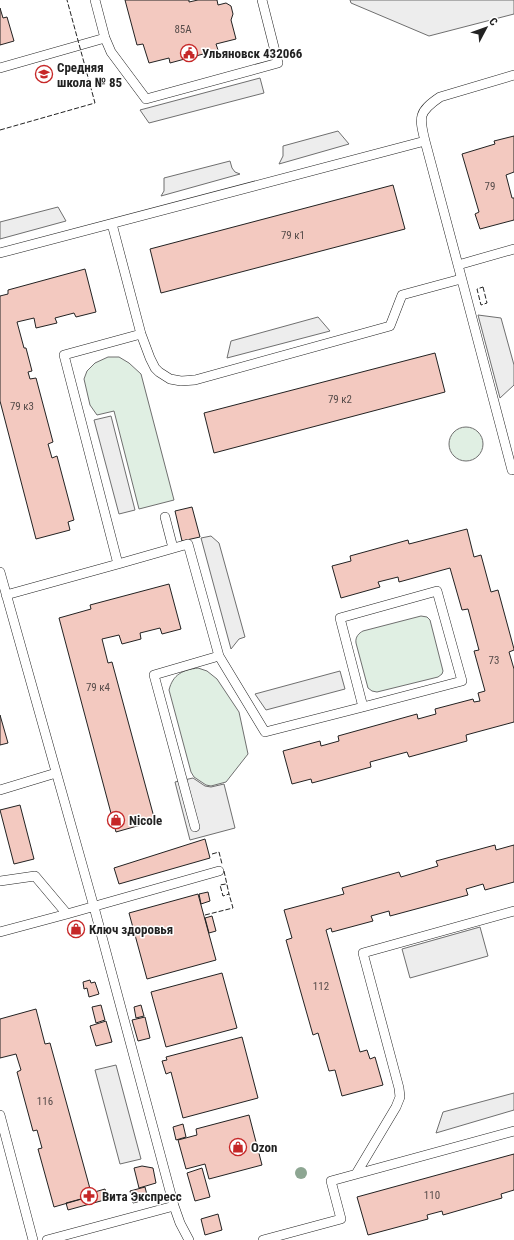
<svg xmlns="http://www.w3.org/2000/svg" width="514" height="1240" viewBox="0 0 514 1240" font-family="'Roboto Condensed',sans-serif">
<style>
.green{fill:#e0efe3;stroke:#6f6f6f}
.parking{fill:#ededed;stroke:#6f6f6f}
.building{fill:#f3c9c0;stroke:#222}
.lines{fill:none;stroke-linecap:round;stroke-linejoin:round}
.lane-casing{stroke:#222;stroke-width:10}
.lane{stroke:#fff;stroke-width:9}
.fence{stroke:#222;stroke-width:1;stroke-dasharray:5 2;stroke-linecap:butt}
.tree{fill:#8da692}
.labels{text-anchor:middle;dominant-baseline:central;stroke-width:3;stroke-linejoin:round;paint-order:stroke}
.number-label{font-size:11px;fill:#564c4a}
.poi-label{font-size:13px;font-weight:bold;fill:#222;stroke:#fff;text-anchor:start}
</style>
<rect width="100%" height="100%" fill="#fff"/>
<!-- green -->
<path class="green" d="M 108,357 L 119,357 L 129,363 L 141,374 L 174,500 L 139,509 L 114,411 L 97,415 L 90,405 L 84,379 L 87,371 L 95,363 Z
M449 444a17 17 0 1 1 34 0a17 17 0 1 1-34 0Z
M 421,616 L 427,617 L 430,620 L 443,671 L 442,674 L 438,677 L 377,692 L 372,691 L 368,688 L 356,643 C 355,637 359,633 363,631 Z
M 198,668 L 207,671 L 217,679 L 239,712 L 248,754 L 226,782 L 211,786 L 206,785 L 194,777 L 191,772 L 169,690 C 173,674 183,670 198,668 Z"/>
<!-- parking -->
<path class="parking" d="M 350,0 L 514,0 L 514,14 L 429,36 L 351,3 Z
M 260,78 L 264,93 L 149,123 L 140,110 Z
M 338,131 L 349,144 L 279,164 L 283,156 L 283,146 Z
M 230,161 L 232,168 L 235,172 L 240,174 L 161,196 L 164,191 L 164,178 Z
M 58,207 L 66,221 L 0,239 L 0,222 Z
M 478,315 L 501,318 L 514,365 L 514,385 L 500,398 Z
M 318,317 L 330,331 L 227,358 L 231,341 Z
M 111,416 L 135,510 L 119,514 L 94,420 Z
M 211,536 L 219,543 L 245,637 L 239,639 L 231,649 L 201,538 Z
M 340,671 L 345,689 L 266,710 L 255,694 Z
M 193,778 L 205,786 L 211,787 L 224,784 L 235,828 L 190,840 L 175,782 Z
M 480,927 L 488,956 L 410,978 L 402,949 Z
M 116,1065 L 141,1159 L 120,1164 L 95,1070 Z
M 514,1093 L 514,1110 L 436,1133 L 443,1112 Z"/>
<!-- building -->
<path class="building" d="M 125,0 L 189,0 L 189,2 L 198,0 L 217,0 L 218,5 L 226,3 L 231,6 L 233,14 L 231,20 L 236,39 L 216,44 L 218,50 L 170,63 L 169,58 L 149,63 L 143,44 L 137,45 Z
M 0,8 L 3,18 L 7,17 L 14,41 L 0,45 Z
M 514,136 L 514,172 L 506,175 L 512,198 L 514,198 L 514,220 L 480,229 L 475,214 L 479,212 L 462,154 L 495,144 L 494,141 Z
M 393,185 L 405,229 L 161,293 L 150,249 Z
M 85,269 L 96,312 L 76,317 L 74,313 L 55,318 L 57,323 L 36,328 L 34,318 L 17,322 L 24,348 L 26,348 L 32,371 L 28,372 L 30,379 L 36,378 L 53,442 L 48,444 L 52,458 L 57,456 L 74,520 L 68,522 L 70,530 L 36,539 L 0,401 L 0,296 L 8,294 L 8,290 Z
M 435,353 L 445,392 L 214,453 L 204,413 Z
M 192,507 L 200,537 L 182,541 L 175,511 Z
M 467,529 L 474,557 L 481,555 L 491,592 L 498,590 L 514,649 L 514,650 L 509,652 L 514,669 L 514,722 L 466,735 L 467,741 L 409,757 L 407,752 L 370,762 L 371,767 L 312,783 L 311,779 L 292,784 L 283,751 L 320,741 L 321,746 L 339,741 L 338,736 L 417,714 L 418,719 L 436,714 L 435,709 L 473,699 L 474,702 L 480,701 L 478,693 L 485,691 L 474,651 L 479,650 L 468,609 L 462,610 L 450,568 L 399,582 L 398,577 L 378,582 L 380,587 L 341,598 L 332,566 L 351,561 L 350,556 L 408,540 L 409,544 Z
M 169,584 L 181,629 L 162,634 L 160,628 L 140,633 L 141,639 L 122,644 L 119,635 L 102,639 L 108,663 L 112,662 L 155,821 L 116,832 L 59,618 L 91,609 L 90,605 Z
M 0,715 L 8,743 L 0,745 Z
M 20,805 L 34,859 L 14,864 L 0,810 Z
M 205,839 L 210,858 L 119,884 L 114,868 Z
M 495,845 L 496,850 L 514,845 L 514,882 L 485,890 L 483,884 L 466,889 L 468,895 L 390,916 L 389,911 L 371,916 L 373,921 L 332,932 L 331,928 L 326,930 L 360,1052 L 367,1050 L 370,1059 L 375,1057 L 383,1085 L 342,1096 L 335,1070 L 329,1071 L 318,1033 L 313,1035 L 286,940 L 292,938 L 284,910 L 344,894 L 342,888 L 399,872 L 401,877 L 438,866 L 436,861 Z
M 208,892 L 210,901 L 201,904 L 199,894 Z
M 198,894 L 216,960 L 147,979 L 129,913 Z
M 212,916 L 216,931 L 209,933 L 205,918 Z
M 222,973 L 237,1028 L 166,1047 L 151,992 Z
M 90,980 L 91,983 L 95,982 L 99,994 L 89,997 L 87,988 L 84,989 L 83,982 Z
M 101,1005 L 105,1020 L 96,1023 L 92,1007 Z
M 141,1005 L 144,1016 L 136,1018 L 134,1007 Z
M 36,1009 L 45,1044 L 50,1043 L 92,1196 L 54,1207 L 38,1149 L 42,1148 L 37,1130 L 33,1131 L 17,1072 L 21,1070 L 16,1054 L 0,1058 L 0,1019 Z
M 145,1017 L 150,1038 L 138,1041 L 132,1020 Z
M 106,1021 L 112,1042 L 96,1046 L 90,1026 Z
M 242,1037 L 258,1098 L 183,1118 L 171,1072 L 166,1074 L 162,1061 L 167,1060 L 166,1057 Z
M 249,1115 L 262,1165 L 209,1179 L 205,1164 L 186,1169 L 178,1140 L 197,1135 L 196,1129 Z
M 183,1124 L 186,1137 L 176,1140 L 173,1127 Z
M 514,1154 L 514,1190 L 501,1194 L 502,1198 L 443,1215 L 442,1211 L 427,1215 L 428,1219 L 368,1235 L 357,1197 Z
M 142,1166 L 153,1168 L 156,1183 L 139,1188 L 134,1168 Z
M 202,1168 L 210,1197 L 195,1201 L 187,1173 Z
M 145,1187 L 148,1199 L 133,1203 L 130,1191 Z
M 105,1189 L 108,1199 L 68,1210 L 66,1203 L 92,1196 L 91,1193 Z
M 218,1214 L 222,1230 L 205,1235 L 201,1219 Z"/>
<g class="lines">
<!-- lane casing -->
<g class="lane-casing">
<path id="lane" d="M 95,0 L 105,38 L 111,52 L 146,99 L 278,63 L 262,0
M 0,68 L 105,38
M 425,141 L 458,265 L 514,249
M 112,224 L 141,334 L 150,358 L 155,368 L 159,372 L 170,379 L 181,381 L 195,380 L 390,326 L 402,295 L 461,279
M 0,253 L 425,141 C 419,117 418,112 440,97 L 514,75
M 458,265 L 512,470 L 514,469
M 165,517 L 173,548
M 118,564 L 188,544 L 219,656 L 265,732 L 363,707 L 340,618 L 437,591 L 462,681 L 363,707
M 0,572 L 94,907 L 174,1206 L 180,1223 L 189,1240
M 6,595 L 118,564 L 64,355 L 141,334
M 0,790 L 56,773
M 195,827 L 154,675 L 219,656
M 0,881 L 35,876 L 67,914 L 219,871
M 0,932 L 67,914
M 0,1115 L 33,1240
M 356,1174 L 396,1107 L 400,1097 L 399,1088 L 363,953 L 514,911
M 47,1240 L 174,1206
M 263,1240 L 341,1219 L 331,1181 L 514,1131"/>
</g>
<!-- lane -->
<use href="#lane" class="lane"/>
<!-- fence -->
<path class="fence" d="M 0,130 L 95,103 L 67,0
M 483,287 L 487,303 L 481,305 L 477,289 Z
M 212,854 L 219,852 L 222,864
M 224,871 L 229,894 L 223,896 L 220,885 L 226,884
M 205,915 L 233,908 L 229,894"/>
</g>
<!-- trees -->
<circle class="tree" cx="301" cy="1173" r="6"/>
<!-- icons -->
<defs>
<g id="civic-ring" transform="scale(0.9)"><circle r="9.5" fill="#fff" stroke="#c62828" stroke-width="1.5"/><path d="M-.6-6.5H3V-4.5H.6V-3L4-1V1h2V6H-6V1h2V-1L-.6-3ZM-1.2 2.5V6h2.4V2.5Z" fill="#c62828"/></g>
<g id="school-ring" transform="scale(0.9)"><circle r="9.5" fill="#fff" stroke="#c62828" stroke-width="1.5"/><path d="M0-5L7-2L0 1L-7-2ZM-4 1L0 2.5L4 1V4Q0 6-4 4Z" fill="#c62828"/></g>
<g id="shop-ring" transform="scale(0.9)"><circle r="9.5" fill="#fff" stroke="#c62828" stroke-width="1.5"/><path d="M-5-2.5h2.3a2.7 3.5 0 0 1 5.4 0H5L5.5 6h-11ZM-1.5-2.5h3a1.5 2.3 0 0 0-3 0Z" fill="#c62828"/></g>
<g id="pharmacy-ring" transform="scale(0.9)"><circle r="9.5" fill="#fff" stroke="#c62828" stroke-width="1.5"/><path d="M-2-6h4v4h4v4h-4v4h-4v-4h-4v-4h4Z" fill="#c62828"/></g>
</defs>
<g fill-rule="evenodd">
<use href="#civic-ring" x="189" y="53"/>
<use href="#school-ring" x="44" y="74"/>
<use href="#shop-ring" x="116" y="820"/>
<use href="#shop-ring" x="76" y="929"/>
<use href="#shop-ring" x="238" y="1147"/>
<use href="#pharmacy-ring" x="89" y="1196"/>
</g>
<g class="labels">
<!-- number labels -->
<g class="number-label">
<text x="183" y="29">85А</text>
<text x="490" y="186">79</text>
<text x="293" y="235">79 к1</text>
<text x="340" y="399">79 к2</text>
<text x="22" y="406">79 к3</text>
<text x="494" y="660">73</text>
<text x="98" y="687">79 к4</text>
<text x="321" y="986">112</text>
<text x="45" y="1101">116</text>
<text x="432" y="1195">110</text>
</g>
<!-- poi labels -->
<g class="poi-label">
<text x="202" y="53">Ульяновск 432066</text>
<text x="57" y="67">Средняя<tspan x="57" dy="15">школа № 85</tspan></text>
<text x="129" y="820">Nicole</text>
<text x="89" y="929">Ключ здоровья</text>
<text x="251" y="1147">Ozon</text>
<text x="102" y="1196">Вита Экспресс</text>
</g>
</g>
<!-- north arrow -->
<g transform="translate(486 28) rotate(49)" stroke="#ffffff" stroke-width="3" paint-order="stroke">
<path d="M0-3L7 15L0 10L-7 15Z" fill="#222222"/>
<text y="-6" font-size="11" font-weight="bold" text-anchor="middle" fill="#222222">С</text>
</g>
</svg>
